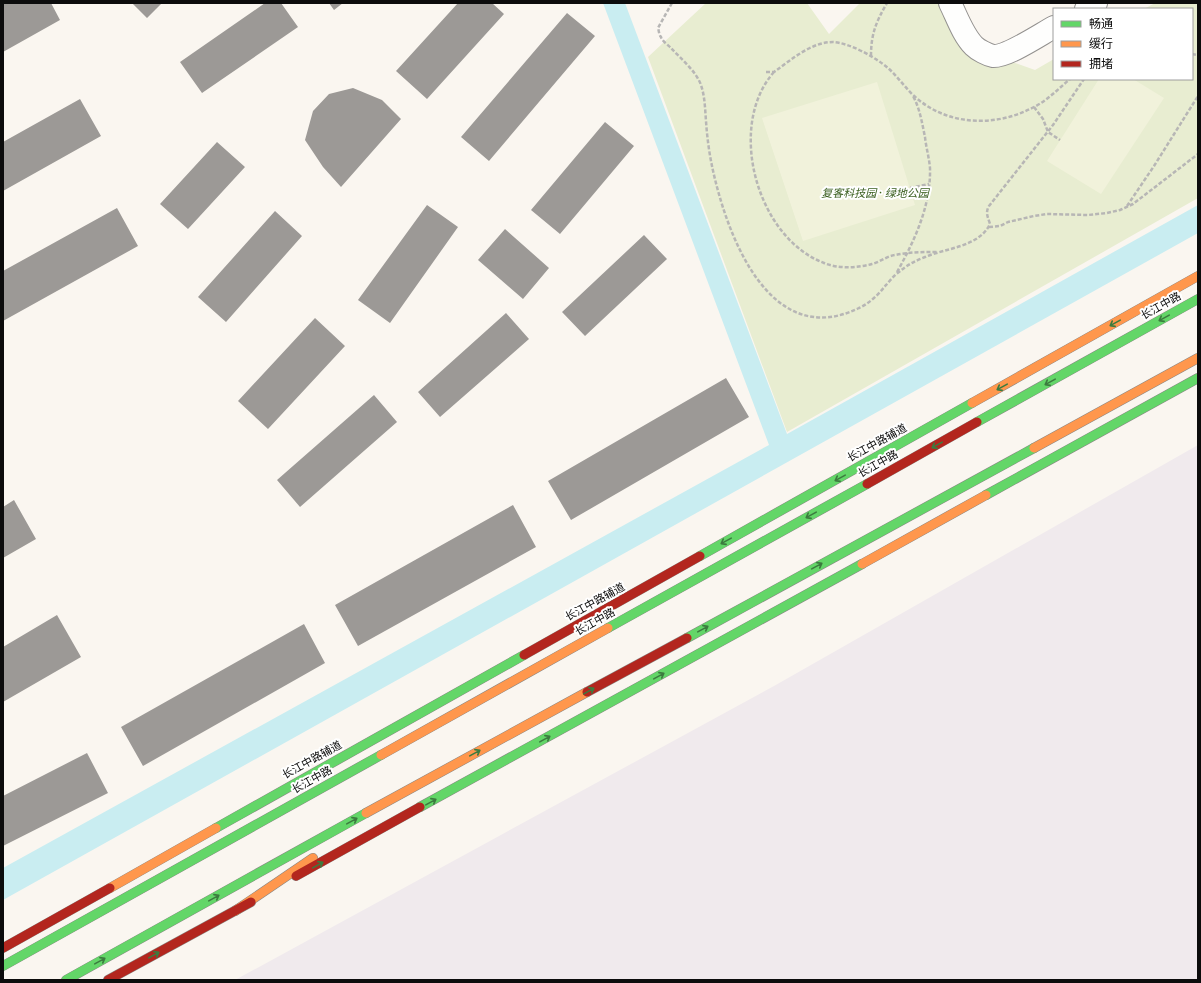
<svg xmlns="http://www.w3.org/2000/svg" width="1201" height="983" viewBox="0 0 1201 983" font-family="'Roboto Serif','Noto Sans SC',serif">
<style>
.industrial{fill:#f0eaed}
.green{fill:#e8edd1}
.pitch{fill:#f1f2db}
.water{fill:#c9edf1}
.building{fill:#9c9996}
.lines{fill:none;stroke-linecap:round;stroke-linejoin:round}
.street-casing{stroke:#93918f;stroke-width:24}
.fast-casing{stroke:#8a8885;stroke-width:10}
.slow-casing{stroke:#8a8885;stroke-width:10}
.jam-casing{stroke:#8a8885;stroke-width:10}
.path{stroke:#b7b6b5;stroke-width:2.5;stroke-dasharray:4 2;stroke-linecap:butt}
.street{stroke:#fefefd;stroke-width:22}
.fast{stroke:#63d668;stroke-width:9}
.slow{stroke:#ff974d;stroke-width:9}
.jam{stroke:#b3261e;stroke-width:9}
.oneway{stroke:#3c7b3f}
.labels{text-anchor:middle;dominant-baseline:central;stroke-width:4;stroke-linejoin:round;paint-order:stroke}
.park-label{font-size:11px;font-style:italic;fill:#3c6021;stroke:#fff}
.street-label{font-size:11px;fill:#0c0c0c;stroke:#fff}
</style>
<rect width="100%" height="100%" fill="#faf6f0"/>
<!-- industrial -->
<path class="industrial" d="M 1198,445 L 1198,980 L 235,980 L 774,686 Z"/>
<!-- green -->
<path class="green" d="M 706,3 L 807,3 L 829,34 L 860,3 L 942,3 L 1004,59 L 1035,70 L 1054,59 L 1054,79 L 1192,79 L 1192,9 L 1144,9 L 1155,3 L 1198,3 L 1198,198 L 787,432 L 648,57 Z"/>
<!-- pitch -->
<path class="pitch" d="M 1099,79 L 1133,79 L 1164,98 L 1101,194 L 1047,161 Z
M 877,82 L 915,205 L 803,241 L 762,118 Z"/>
<!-- water -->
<path class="water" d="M 603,3 L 625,3 L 787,434 L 1198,205 L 1198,233 L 3,900 L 3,868 L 769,445 Z"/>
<!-- building -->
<path class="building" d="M 4,3 L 51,3 L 60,20 L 3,52 Z
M 132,3 L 162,3 L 147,18 Z
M 265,3 L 281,3 L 298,27 L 202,93 L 180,62 Z
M 329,3 L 343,3 L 334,10 Z
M 458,3 L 492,3 L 504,14 L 427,99 L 396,71 Z
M 567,13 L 595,36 L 489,161 L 461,137 Z
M 353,88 L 382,100 L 401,119 L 341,187 L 323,167 L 305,140 L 313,111 L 329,94 Z
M 80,99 L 101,136 L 3,191 L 3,142 Z
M 605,122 L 634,146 L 560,234 L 531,210 Z
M 217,142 L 245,167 L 188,229 L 160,204 Z
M 427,205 L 458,227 L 390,323 L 358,300 Z
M 117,208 L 138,246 L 3,321 L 3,271 Z
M 275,211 L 302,236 L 226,322 L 198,297 Z
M 505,229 L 549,268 L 523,299 L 478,260 Z
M 644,235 L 667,259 L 585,336 L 562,312 Z
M 506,313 L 529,339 L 440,417 L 418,392 Z
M 315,318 L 345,346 L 268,429 L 238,401 Z
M 726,378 L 749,417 L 571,520 L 548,481 Z
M 374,395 L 397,422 L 300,507 L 277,480 Z
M 14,500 L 36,539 L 3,558 L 3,507 Z
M 513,505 L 536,547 L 358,646 L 335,605 Z
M 57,615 L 81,657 L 3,702 L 3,647 Z
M 304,624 L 325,663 L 143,766 L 121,727 Z
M 87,753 L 108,793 L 3,846 L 3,796 Z"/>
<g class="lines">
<!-- street casing -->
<g class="street-casing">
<path id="street" d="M 950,3 C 957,17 963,35 974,46 C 978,50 988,55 993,56 C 1007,57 1041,34 1054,27
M 1086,9 L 1096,3"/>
</g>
<!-- fast casing -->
<g class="fast-casing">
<path id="fast" d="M 977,422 L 1198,299
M 986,495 L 1198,378
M 700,556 L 972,403
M 608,628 L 867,484
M 687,638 L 1034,448
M 420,807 L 862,564
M 216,828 L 524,655
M 3,966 L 381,755
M 66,980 L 366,813"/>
</g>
<!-- slow casing -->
<g class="slow-casing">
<path id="slow" d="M 972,403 L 1198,276
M 1034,448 L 1198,358
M 862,564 L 986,495
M 381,755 L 608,628
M 366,813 L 587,692
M 110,888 L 216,828
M 235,911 L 313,858"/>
</g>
<!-- jam casing -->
<g class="jam-casing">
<path id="jam" d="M 867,484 L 977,422
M 524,655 L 700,556
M 587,692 L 687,638
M 296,876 L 420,807
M 3,948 L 110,888
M 108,980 L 251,902"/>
</g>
<!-- path -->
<path class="path" d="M 672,3 L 658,28 C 659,31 659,35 661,37 C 662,41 668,45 671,48 C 681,59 696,71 701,85 C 705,97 705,109 706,121 C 707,136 709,152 712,166 C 726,233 769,352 859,308 C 870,303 879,294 886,285 C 890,281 894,275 899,272 C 907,265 915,261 925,257 C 946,248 979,247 990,224 C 988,217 985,213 989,206 L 1053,125 L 1084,79
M 1192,54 L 1198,55
M 871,56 C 871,34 876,22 887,3
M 766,72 L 774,72 C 791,60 811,42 833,42 C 850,43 875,57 888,68 C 897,76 904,86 913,95 C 946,126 995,128 1034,107 C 1048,100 1058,89 1070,79
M 774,72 C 726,126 757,238 824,263 C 839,269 857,268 872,264 C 880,262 887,256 895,255 C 909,252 923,252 937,252
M 1034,107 L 1043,119 L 1048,132 L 1060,140
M 910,188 L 929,184
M 1127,206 L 1154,166 L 1198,96
M 989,227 L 1000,226 L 1008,222 L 1034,216 L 1047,214 L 1088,215 L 1107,213 L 1120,210 L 1133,204 L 1198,154
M 897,272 C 915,240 931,205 930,168 C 929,157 926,147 925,137 C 922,123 920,109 913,96"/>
<!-- street -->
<use href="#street" class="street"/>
<!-- fast -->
<use href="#fast" class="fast"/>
<!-- slow -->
<use href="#slow" class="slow"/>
<!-- jam -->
<use href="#jam" class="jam"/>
</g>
<!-- one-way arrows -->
<defs><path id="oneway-shaft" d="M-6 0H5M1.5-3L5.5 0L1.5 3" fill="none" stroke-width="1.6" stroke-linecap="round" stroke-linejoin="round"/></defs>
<g class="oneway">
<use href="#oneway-shaft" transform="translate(1164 318) rotate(151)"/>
<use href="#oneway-shaft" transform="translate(1115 323) rotate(151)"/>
<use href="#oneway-shaft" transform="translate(1050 382) rotate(151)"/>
<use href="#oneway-shaft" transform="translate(1002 387) rotate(151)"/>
<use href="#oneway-shaft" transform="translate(937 445) rotate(151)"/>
<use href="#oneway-shaft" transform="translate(840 478) rotate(151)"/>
<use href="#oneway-shaft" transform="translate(811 515) rotate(151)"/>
<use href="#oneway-shaft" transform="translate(726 541) rotate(151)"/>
<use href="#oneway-shaft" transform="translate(817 566) rotate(-29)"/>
<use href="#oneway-shaft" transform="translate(703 629) rotate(-29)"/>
<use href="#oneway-shaft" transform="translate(659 676) rotate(-29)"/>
<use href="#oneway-shaft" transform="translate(589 691) rotate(-29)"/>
<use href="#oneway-shaft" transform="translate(545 739) rotate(-29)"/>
<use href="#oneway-shaft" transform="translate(475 753) rotate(-29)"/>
<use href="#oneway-shaft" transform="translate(431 802) rotate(-29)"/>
<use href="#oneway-shaft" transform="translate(352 821) rotate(-29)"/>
<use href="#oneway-shaft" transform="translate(318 865) rotate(-29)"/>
<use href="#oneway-shaft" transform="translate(214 898) rotate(-29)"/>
<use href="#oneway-shaft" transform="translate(154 955) rotate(-29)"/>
<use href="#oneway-shaft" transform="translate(100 961) rotate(-29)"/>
</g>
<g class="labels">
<!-- park labels -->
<g class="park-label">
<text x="875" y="193">复客科技园 · 绿地公园</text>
</g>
<!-- street labels -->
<g class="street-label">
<text transform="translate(1161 306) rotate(-29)">长江中路</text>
<text transform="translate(877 443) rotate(-29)">长江中路辅道</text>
<text transform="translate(878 464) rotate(-29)">长江中路</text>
<text transform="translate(595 602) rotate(-29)">长江中路辅道</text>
<text transform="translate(595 622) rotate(-29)">长江中路</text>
<text transform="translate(312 760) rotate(-29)">长江中路辅道</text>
<text transform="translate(312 780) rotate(-29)">长江中路</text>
</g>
</g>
<!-- border -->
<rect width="1201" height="983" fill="none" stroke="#0c0c0c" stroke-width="8"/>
<!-- legend -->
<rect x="1053" y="8" width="140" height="72" fill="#ffffff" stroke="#9e9e9e"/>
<rect x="1061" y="21" width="20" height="6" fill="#63d668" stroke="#9e9e9e"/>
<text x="1089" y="28" font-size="12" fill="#0c0c0c">畅通</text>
<rect x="1061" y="41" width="20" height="6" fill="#ff974d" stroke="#9e9e9e"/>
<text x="1089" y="48" font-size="12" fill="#0c0c0c">缓行</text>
<rect x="1061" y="61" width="20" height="6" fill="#b3261e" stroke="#9e9e9e"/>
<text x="1089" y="68" font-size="12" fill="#0c0c0c">拥堵</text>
</svg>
